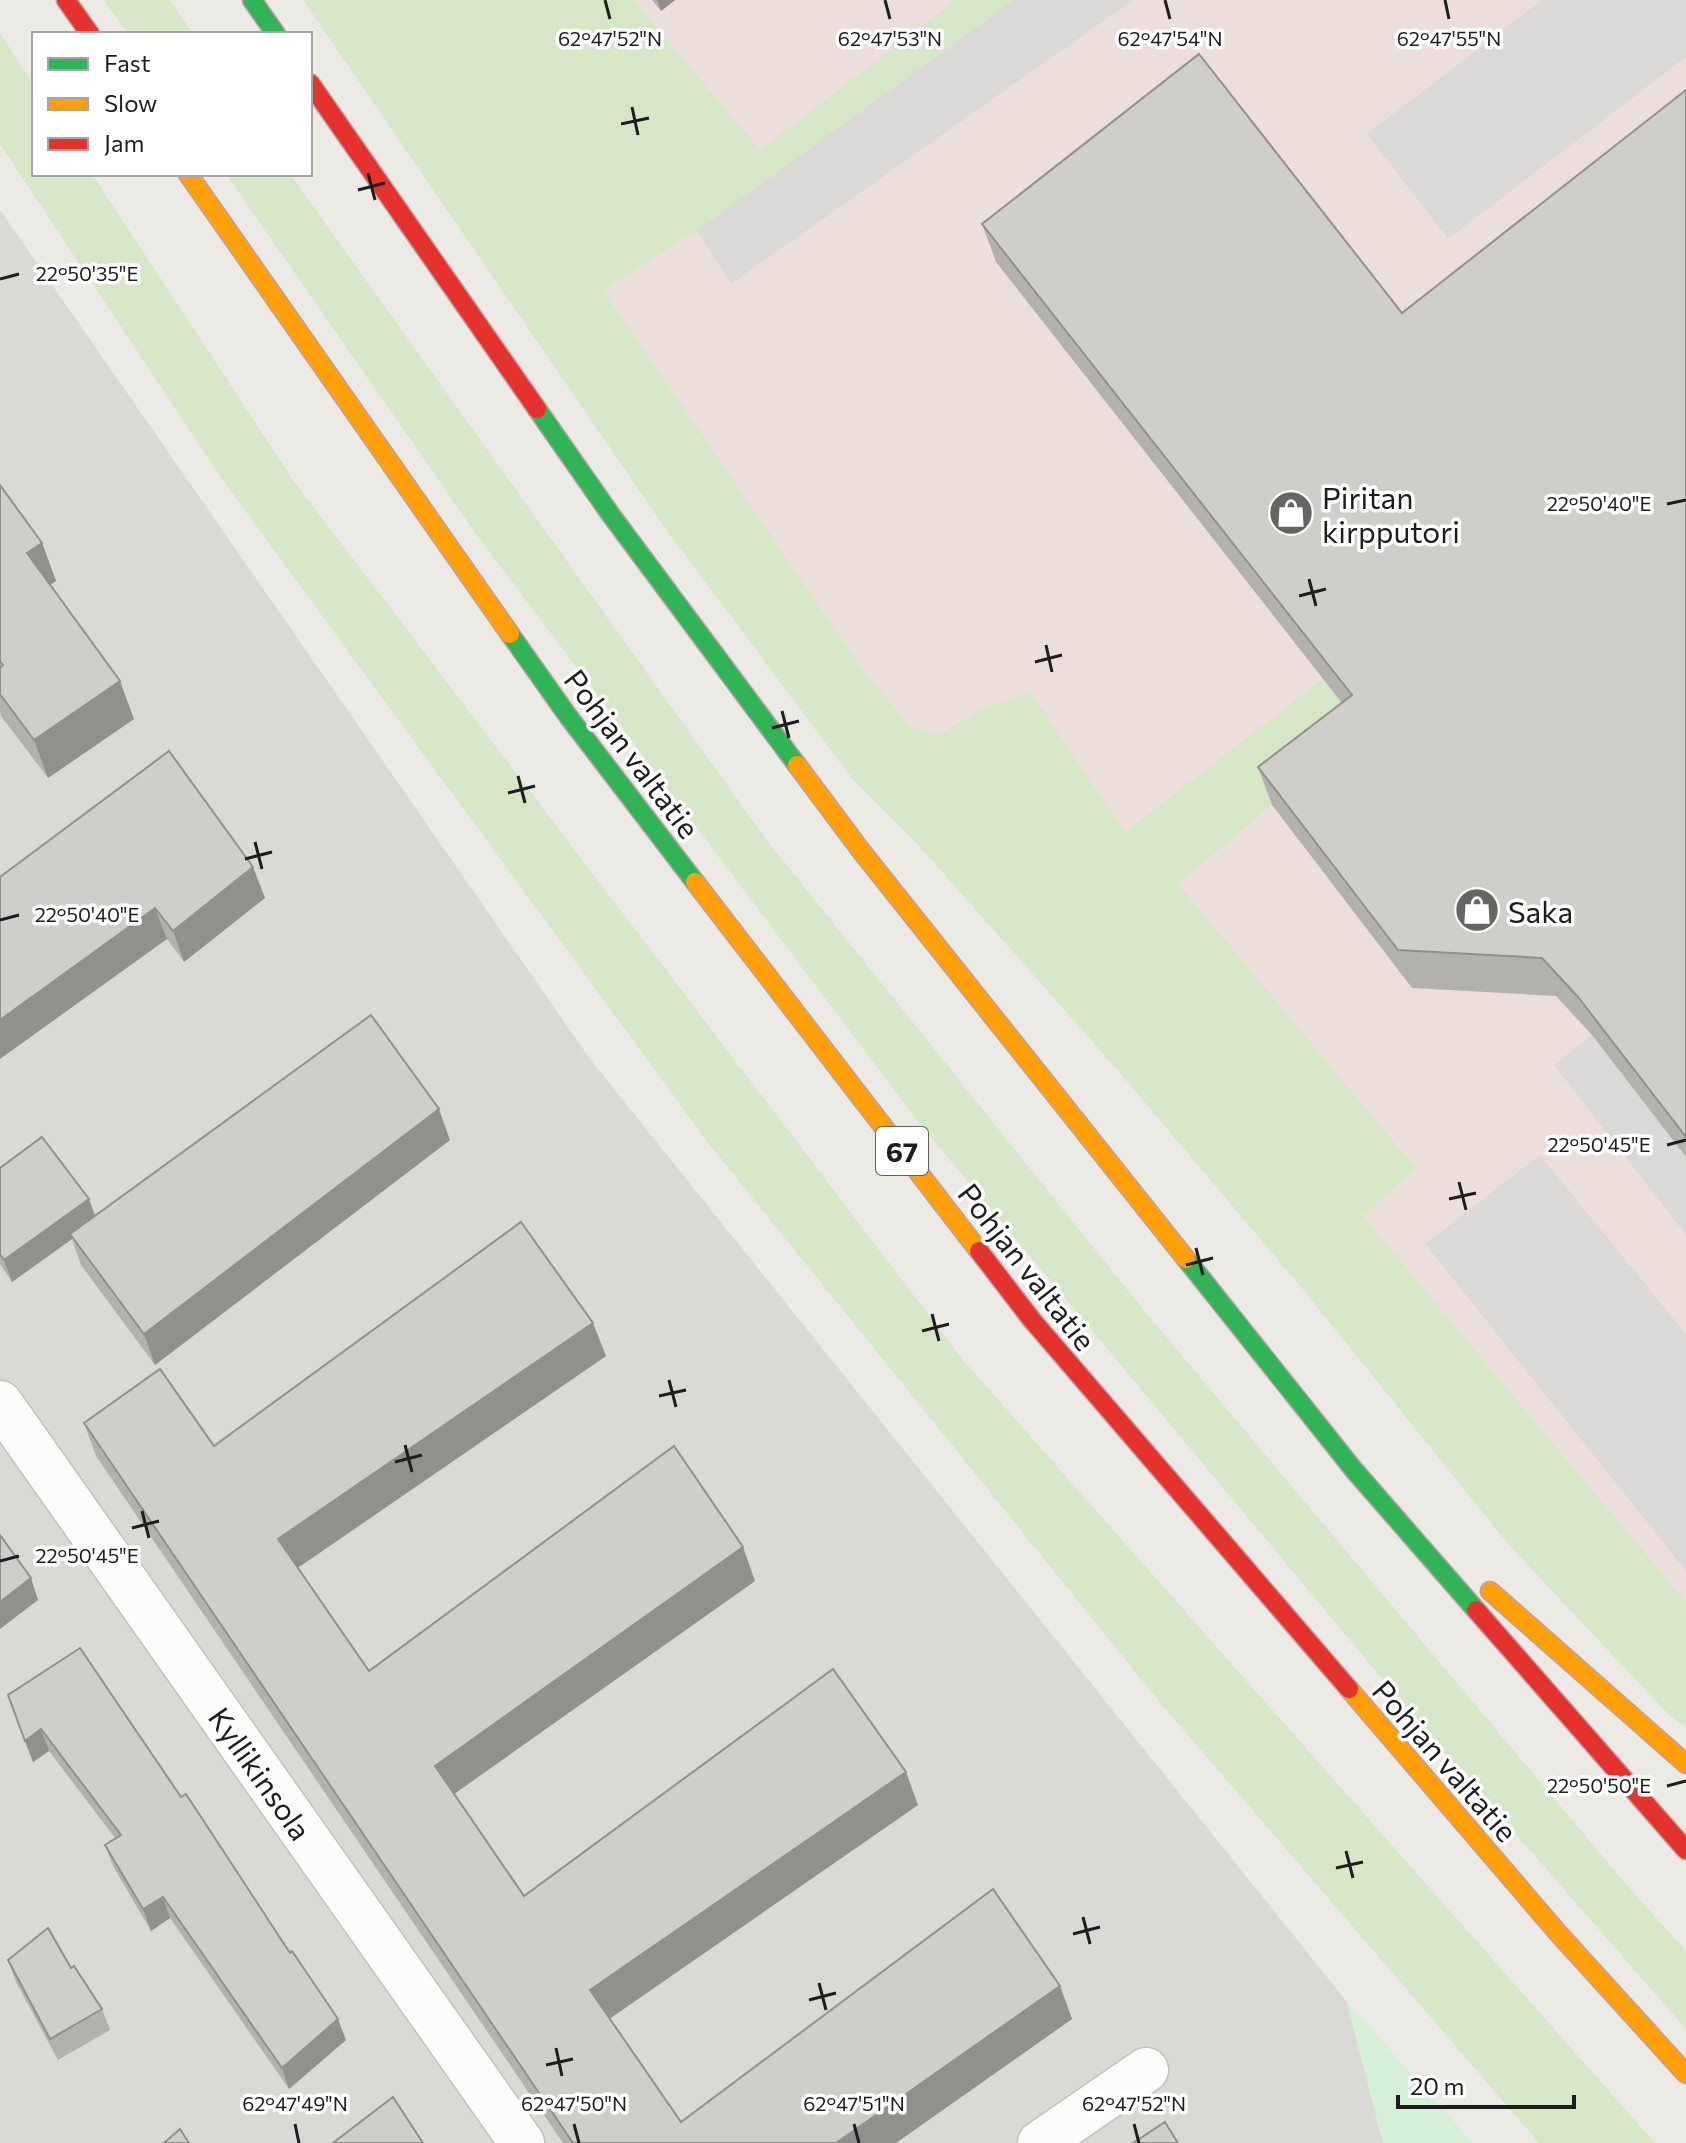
<svg xmlns="http://www.w3.org/2000/svg" width="1686" height="2143" viewBox="0 0 1686 2143" font-family="Commissioner,sans-serif">
<style>
.residential{fill:#dad9d6}
.commercial{fill:#ecdfdb}
.grass{fill:#d5e7c6}
.park{fill:#d4f0d6}
.parking{fill:#dad9d7}
.lines{fill:none;stroke-linecap:round;stroke-linejoin:round}
.street-casing{stroke:#c2c2c0;stroke-width:47}
.fast-casing{stroke:#be9fa5;stroke-width:21}
.slow-casing{stroke:#be9fa5;stroke-width:21}
.jam-casing{stroke:#be9fa5;stroke-width:21}
.street{stroke:#fcfcfb;stroke-width:44}
.fast{stroke:#30b455;stroke-width:18}
.slow{stroke:#ff9f0a;stroke-width:18}
.jam{stroke:#e5322d;stroke-width:18}
.wall{fill:#b3b1ae}
.shaded-wall{fill:#92908d}
.building{fill:#d0ceca;stroke:#92908d;stroke-width:2}
.ticks{fill:none;stroke:#1d1d1d;stroke-width:3}
.labels{text-anchor:middle;dominant-baseline:central;stroke-width:7;stroke-linejoin:round;paint-order:stroke}
.shield{fill:#fff;stroke:#616161;stroke-width:2}
.shield-label{font-size:28px;font-weight:bold;fill:#1d1d1d}
.poi-label{font-size:30px;fill:#1d1d1d;stroke:#fff;text-anchor:start}
.street-label{font-size:30px;fill:#1d1d1d;stroke:#fff}
.ticks-label{font-size:20px;text-anchor:middle;fill:#1d1d1d;stroke:#fff;stroke-width:7;stroke-linejoin:round;paint-order:stroke}
</style>
<rect width="100%" height="100%" fill="#ebeae5"/>
<!-- residential -->
<path class="residential" d="M 0,210 L 590,1059 L 1347,2002 L 1383,2143 L 0,2143 Z"/>
<!-- commercial -->
<path class="commercial" d="M 403,0 L 1686,0 L 1686,1627 L 1455,1367 L 864,671 Z"/>
<!-- grass -->
<path class="grass" d="M 104,0 L 170,0 L 193,34 L 128,34 Z
M 303,0 L 634,0 L 760,150 L 955,0 L 1014,0 L 697,231 L 603,290 L 864,671 L 911,727 L 939,735 L 979,710 L 1030,691 L 1125,832 L 1322,679 L 1332,689 L 1550,518 L 1272,805 L 1178,884 L 1416,1168 L 1363,1216 L 1686,1602 L 1686,1728 L 1668,1714 L 1509,1545 L 1305,1292 L 1114,1066 L 921,848 L 854,781 L 669,534 Z
M 0,33 L 34,85 L 34,174 L 92,174 L 293,480 L 963,1360 L 1655,2143 L 1539,2143 L 1162,1705 L 709,1144 L 222,479 L 0,144 Z
M 226,174 L 290,174 L 765,838 L 1142,1308 L 1625,1883 L 1686,1951 L 1686,2029 L 1424,1729 L 915,1118 L 474,531 Z"/>
<!-- park -->
<path class="park" d="M 1347,2002 L 1473,2143 L 1383,2143 Z"/>
<!-- parking -->
<path class="parking" d="M 1014,0 L 1133,0 L 731,284 L 697,231 Z
M 1542,0 L 1686,0 L 1686,57 L 1448,239 L 1367,134 Z
M 1592,1035 L 1686,1157 L 1686,1235 L 1554,1065 Z
M 1540,1155 L 1686,1334 L 1686,1571 L 1425,1244 Z"/>
<g class="lines">
<!-- street casing -->
<g class="street-casing">
<path id="street" d="M 0,1403 L 522,2143
M 1040,2143 L 1146,2070"/>
</g>
<!-- fast casing -->
<g class="fast-casing">
<path id="fast" d="M 252,0 L 276,34
M 537,409 L 611,515 L 797,765
M 510,634 L 568,716 L 695,882
M 1186,1259 L 1354,1470 L 1476,1610"/>
</g>
<!-- slow casing -->
<g class="slow-casing">
<path id="slow" d="M 188,174 L 510,634
M 797,765 L 862,852 L 1186,1259
M 695,882 L 979,1251
M 1490,1591 L 1686,1764
M 1349,1689 L 1558,1933 L 1686,2074"/>
</g>
<!-- jam casing -->
<g class="jam-casing">
<path id="jam" d="M 66,0 L 90,34
M 310,83 L 537,409
M 979,1251 L 1032,1320 L 1349,1689
M 1476,1610 L 1686,1850"/>
</g>
<!-- street -->
<use href="#street" class="street"/>
<!-- fast -->
<use href="#fast" class="fast"/>
<!-- slow -->
<use href="#slow" class="slow"/>
<!-- jam -->
<use href="#jam" class="jam"/>
</g>
<!-- wall -->
<path class="wall" d="M 652,0 L 675,0 L 661,11 Z
M 1686,90 L 1686,1157 L 1592,1035 L 1556,996 L 1412,988 L 1272,805 L 1258,767 L 1342,703 L 996,262 L 982,224 L 1402,313 Z
M 0,485 L 42,543 L 56,581 L 50,585 L 134,719 L 48,778 L 1,716 L 0,712 Z
M 0,877 L 265,898 L 184,962 L 167,939 Z
M 450,1140 L 155,1365 L 81,1265 L 72,1239 L 12,1282 L 0,1264 L 0,1168 L 95,1215 Z
M 606,1356 L 298,1568 L 369,1671 L 755,1581 L 454,1794 L 524,1896 L 918,1805 L 609,2019 L 681,2122 L 1060,1986 L 1072,2019 L 896,2143 L 563,2143 L 96,1456 L 84,1423 L 214,1446 Z
M 8,1695 L 346,2040 L 289,2089 L 170,1918 L 151,1931 L 113,1866 L 105,1845 L 115,1838 L 49,1751 L 33,1762 Z
M 8,1960 L 71,1968 L 102,2009 L 110,2030 L 58,2060 L 16,1982 Z"/>
<!-- shaded-wall -->
<path class="shaded-wall" d="M 657,0 L 675,0 L 661,11 Z
M 42,543 L 56,581 L 41,591 L 27,553 Z
M 120,681 L 134,719 L 48,778 L 34,740 Z
M 253,867 L 265,898 L 184,962 L 173,931 Z
M 155,908 L 167,939 L 0,1059 L 0,1020 Z
M 439,1109 L 450,1140 L 155,1365 L 144,1334 Z
M 89,1199 L 97,1221 L 70,1234 L 72,1239 L 12,1282 L 4,1260 Z
M 593,1323 L 606,1356 L 290,1573 L 278,1539 Z
M 743,1547 L 755,1581 L 447,1799 L 435,1766 Z
M 31,1578 L 38,1600 L 0,1629 L 0,1602 Z
M 41,1729 L 49,1751 L 33,1762 L 25,1741 Z
M 906,1772 L 918,1805 L 602,2024 L 590,1990 Z
M 163,1897 L 170,1918 L 151,1931 L 143,1909 Z
M 1060,1986 L 1072,2019 L 896,2143 L 836,2143 Z
M 338,2019 L 346,2040 L 289,2089 L 282,2068 Z"/>
<!-- building -->
<path class="building" d="M 1199,54 L 1402,313 L 1686,90 L 1686,1137 L 1578,997 L 1542,958 L 1398,950 L 1258,767 L 1352,695 L 982,224 Z
M 0,485 L 42,543 L 27,553 L 120,681 L 34,740 L 0,694 L 0,668 L 3,665 L 0,661 Z
M 169,751 L 253,867 L 173,931 L 155,908 L 0,1020 L 0,877 Z
M 371,1015 L 439,1109 L 144,1334 L 70,1234 Z
M 42,1137 L 89,1199 L 4,1260 L 0,1254 L 0,1168 Z
M 521,1222 L 593,1323 L 278,1539 L 369,1671 L 674,1446 L 743,1547 L 435,1766 L 524,1896 L 833,1669 L 906,1772 L 590,1990 L 681,2122 L 993,1889 L 1060,1986 L 836,2143 L 573,2143 L 84,1423 L 160,1369 L 214,1446 Z
M 0,1535 L 31,1578 L 0,1602 Z
M 80,1648 L 181,1797 L 186,1794 L 290,1953 L 292,1951 L 338,2019 L 282,2068 L 163,1897 L 143,1909 L 105,1845 L 121,1835 L 41,1729 L 25,1741 L 8,1695 Z
M 48,1928 L 71,1968 L 74,1966 L 102,2009 L 50,2039 L 8,1960 Z
M 393,2097 L 423,2143 L 333,2143 Z
M 1165,2122 L 1178,2143 L 1133,2143 Z
M 180,2129 L 189,2143 L 164,2143 Z"/>
<!-- ticks -->
<path class="ticks" d="M 605,0 L 610,19M 885,0 L 890,19M 1165,0 L 1170,19M 1445,0 L 1449,19M 632,107 L 638,135M 621,124 L 649,118M 368,173 L 375,200M 358,190 L 385,183M 0,279 L 19,274M 1667,504 L 1686,500M 1309,579 L 1316,606M 1299,596 L 1326,589M 1046,645 L 1052,672M 1035,662 L 1062,655M 782,711 L 789,738M 772,728 L 799,721M 518,776 L 525,803M 508,793 L 535,786M 255,842 L 262,869M 245,859 L 272,852M 0,920 L 19,915M 1667,1145 L 1686,1140M 1459,1182 L 1466,1210M 1449,1199 L 1476,1193M 1196,1248 L 1203,1275M 1186,1265 L 1213,1258M 932,1314 L 939,1341M 922,1331 L 949,1324M 669,1380 L 676,1407M 659,1396 L 686,1390M 405,1445 L 412,1472M 395,1462 L 422,1455M 142,1511 L 149,1538M 132,1528 L 159,1521M 0,1561 L 19,1556M 1667,1786 L 1686,1781M 1346,1851 L 1353,1878M 1336,1868 L 1363,1862M 1083,1917 L 1090,1944M 1073,1934 L 1100,1927M 819,1983 L 826,2010M 809,2000 L 836,1993M 556,2048 L 562,2076M 546,2065 L 573,2059M 295,2124 L 299,2143M 574,2124 L 579,2143M 854,2124 L 859,2143M 1134,2124 L 1139,2143"/>
<!-- icons -->
<defs>
<g id="shop-disc" transform="scale(2.3)"><circle r="9.5" fill="#656563" stroke="#fff"/><path d="M-5-2.5h2.3a2.7 3.5 0 0 1 5.4 0H5L5.5 6h-11ZM-1.5-2.5h3a1.5 2.3 0 0 0-3 0Z" fill="#fff"/></g>
</defs>
<g fill-rule="evenodd">
<use href="#shop-disc" x="1291" y="513"/>
<use href="#shop-disc" x="1477" y="910"/>
</g>
<g class="labels">
<!-- shield labels -->
<rect class="shield" x="876" y="1127" width="52" height="48" rx="6"/>
<g class="shield-label">
<text x="902" y="1151">67</text>
</g>
<!-- poi labels -->
<g class="poi-label">
<text x="1322" y="496">Piritan<tspan x="1322" dy="34">kirpputori</tspan></text>
<text x="1508" y="910">Saka</text>
</g>
<!-- street labels -->
<g class="street-label">
<text transform="translate(633 753) rotate(53)">Pohjan valtatie</text>
<text transform="translate(1028 1266) rotate(52)">Pohjan valtatie</text>
<text transform="translate(1446 1760) rotate(49)">Pohjan valtatie</text>
<text transform="translate(261 1773) rotate(55)">Kyllikinsola</text>
</g>
</g>
<g class="ticks-label">
<text x="610" y="46">62°47'52"N</text>
<text x="890" y="46">62°47'53"N</text>
<text x="1170" y="46">62°47'54"N</text>
<text x="1449" y="46">62°47'55"N</text>
<text x="87" y="281">22°50'35"E</text>
<text x="1599" y="511">22°50'40"E</text>
<text x="87" y="922">22°50'40"E</text>
<text x="1599" y="1152">22°50'45"E</text>
<text x="87" y="1563">22°50'45"E</text>
<text x="1599" y="1793">22°50'50"E</text>
<text x="295" y="2111">62°47'49"N</text>
<text x="574" y="2111">62°47'50"N</text>
<text x="854" y="2111">62°47'51"N</text>
<text x="1134" y="2111">62°47'52"N</text>
</g>
<!-- legend -->
<rect x="32" y="32" width="280" height="144" fill="#ffffff" stroke="#a5a5a5" stroke-width="2"/>
<rect x="48" y="58" width="40" height="12" fill="#30b455" stroke="#a5a5a5" stroke-width="2"/>
<text x="104" y="72" font-size="24" fill="#1d1d1d">Fast</text>
<rect x="48" y="98" width="40" height="12" fill="#ff9f0a" stroke="#a5a5a5" stroke-width="2"/>
<text x="104" y="112" font-size="24" fill="#1d1d1d">Slow</text>
<rect x="48" y="138" width="40" height="12" fill="#e5322d" stroke="#a5a5a5" stroke-width="2"/>
<text x="104" y="152" font-size="24" fill="#1d1d1d">Jam</text>
<!-- scale -->
<path d="M1398 2095v12h176v-12" fill="none" stroke="#1d1d1d" stroke-width="4"/>
<text x="1410" y="2095" font-size="24" fill="#1d1d1d" stroke="#ffffff" stroke-width="6" paint-order="stroke">20 m</text>
</svg>
